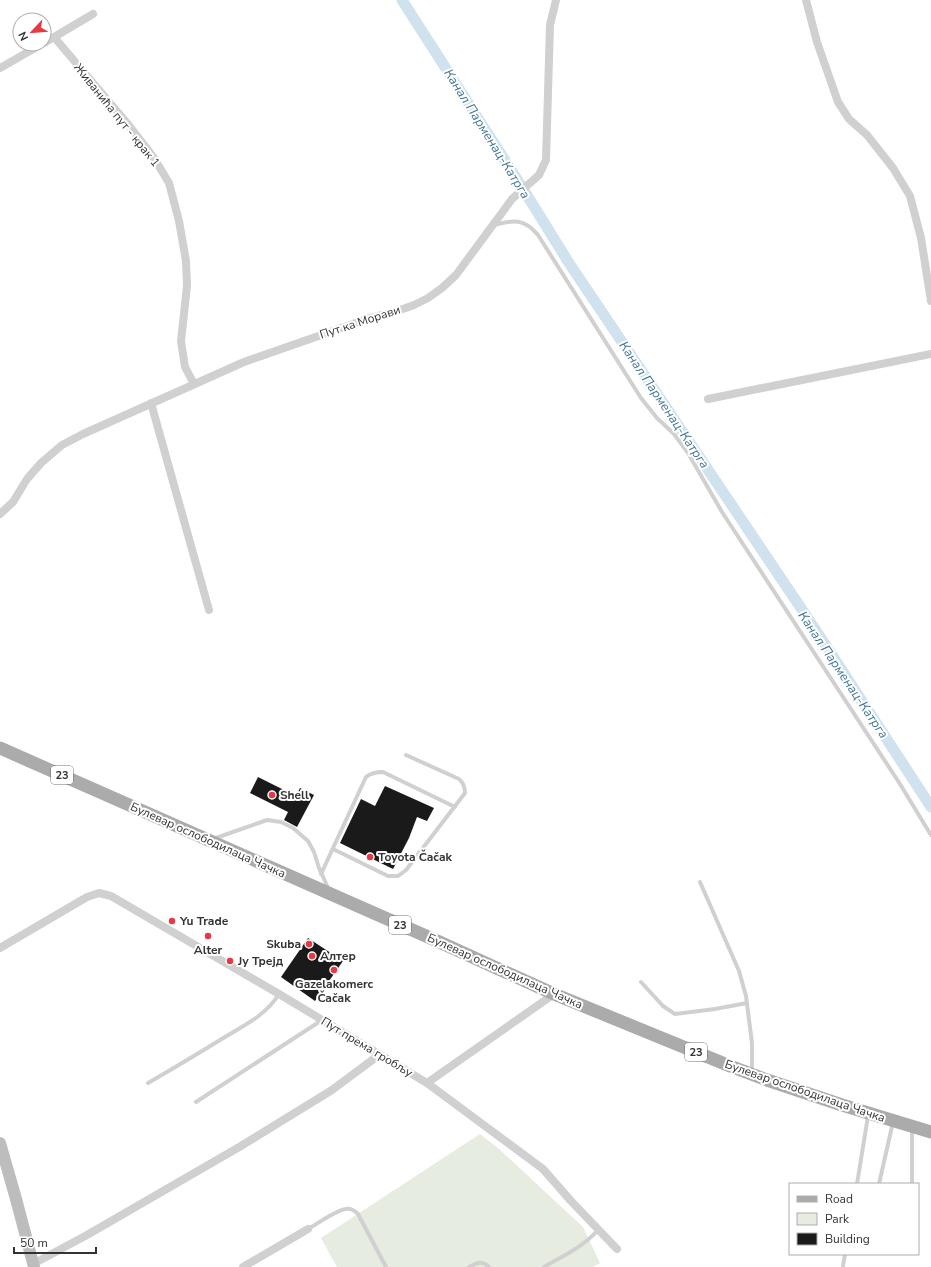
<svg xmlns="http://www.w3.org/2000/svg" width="931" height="1267" viewBox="0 0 931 1267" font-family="'Nunito Sans',sans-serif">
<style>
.green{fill:#e6ecdf}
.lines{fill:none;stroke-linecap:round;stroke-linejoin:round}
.canal{stroke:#cfe2ee;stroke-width:11}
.building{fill:#1a1a1a}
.lane{stroke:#d0d0d0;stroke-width:4}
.street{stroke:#d0d0d0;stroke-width:8}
.secondary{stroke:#bdbdbd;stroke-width:12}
.primary{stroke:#ababab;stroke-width:13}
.poi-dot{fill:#e63946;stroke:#fff;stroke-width:1.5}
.labels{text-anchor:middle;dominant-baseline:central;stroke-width:4;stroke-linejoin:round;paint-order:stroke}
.shield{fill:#fff;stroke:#707070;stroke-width:1}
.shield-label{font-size:11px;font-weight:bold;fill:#333}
.street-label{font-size:12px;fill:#333;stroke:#fff}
.poi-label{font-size:12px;font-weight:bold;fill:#333;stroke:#fff;text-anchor:start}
.water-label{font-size:13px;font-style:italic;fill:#3f7597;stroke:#fff}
</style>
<rect width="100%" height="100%" fill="#fff"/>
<!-- green -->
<path class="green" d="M 480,1134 L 499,1149 L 583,1227 L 600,1263 L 593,1267 L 337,1267 L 321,1238 Z"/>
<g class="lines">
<!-- canal -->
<path class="canal" d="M 402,0 L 520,184 L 569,263 L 815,629 L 931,807"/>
</g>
<!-- building -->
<path class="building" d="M 258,777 L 296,796 L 300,788 L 314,795 L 297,827 L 284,820 L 288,812 L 250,793 Z
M 385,786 L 434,808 L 427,821 L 417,817 L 409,838 L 393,869 L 340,843 L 361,799 L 375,806 Z
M 308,938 L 343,961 L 315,1001 L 281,977 Z"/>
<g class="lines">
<!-- lane -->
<path class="lane" d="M 494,225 C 513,220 524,218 538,235 L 641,398 L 657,418 L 674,434 L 688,453 L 722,512 L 900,784 L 931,835
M 213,839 L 267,820 L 281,822 L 293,828 L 308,841 L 314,852 L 319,868 L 329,890
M 333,849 L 388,876 L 398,876 L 406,870 L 465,793 C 465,787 464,783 459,779 L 406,755
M 321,874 L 366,777 C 371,773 376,772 383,772 L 455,807
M 700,882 L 739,971 L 746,996 L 752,1043 L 752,1072
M 641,982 L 663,1006 L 675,1014 L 715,1009 L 747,1003
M 148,1083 C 174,1068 199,1053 225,1037 C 245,1025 266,1015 279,994
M 196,1102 L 322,1020
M 912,1129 L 912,1184
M 857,1184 L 868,1116
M 879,1184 L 893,1122
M 308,1229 C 317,1224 338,1209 346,1209 C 351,1208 354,1210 358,1214 L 386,1267
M 843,1266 L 845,1254
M 469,1267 C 477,1263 482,1260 489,1267
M 544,1267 C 563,1256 583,1247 598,1230"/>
<!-- street -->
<path class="street" d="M 806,0 L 817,42 L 838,102 L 849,119 L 867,135 L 893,168 L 910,196 L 921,238 L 931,301
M 54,37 L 127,123 L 154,158 L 169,183 L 179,221 L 186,261 L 187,286 L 181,341 L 185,367 L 194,384
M 44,43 L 93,14
M 0,68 L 42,44
M 708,399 L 931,354
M 151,403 L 209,610
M 0,514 L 13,502 L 27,479 L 41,463 L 62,445 L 83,434 L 244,362 L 370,318 L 400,310 L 414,305 L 428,298 L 442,288 L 456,275 L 512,199 L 539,175 L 546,160 L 550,25 L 556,0
M 0,948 L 87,897 L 99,893 L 111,896 L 279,994 L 427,1083 L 543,1169 L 571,1201 L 617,1249
M 427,1083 L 554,994
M 33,1264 L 87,1235 L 241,1146 L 332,1090 L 379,1055
M 243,1267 L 308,1229"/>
<!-- secondary -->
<path class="secondary" d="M 0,1143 L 16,1199 L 34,1267"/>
<!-- primary -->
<path class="primary" d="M 0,748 L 435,940 L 554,994 L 730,1066 L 767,1080 L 842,1105 L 931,1132"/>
</g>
<!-- markers -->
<g class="poi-dot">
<circle cx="272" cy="795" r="4"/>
<circle cx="370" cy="857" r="4"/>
<circle cx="172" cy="921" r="4"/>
<circle cx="208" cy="936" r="4"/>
<circle cx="309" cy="944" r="4"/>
<circle cx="312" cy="956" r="4"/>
<circle cx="230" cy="961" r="4"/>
<circle cx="334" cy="970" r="4"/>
</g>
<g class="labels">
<!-- shield labels -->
<g class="shield">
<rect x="51" y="766" width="22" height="18" rx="3"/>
<rect x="389" y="916" width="22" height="18" rx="3"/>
<rect x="685" y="1043" width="22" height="18" rx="3"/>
</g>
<g class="shield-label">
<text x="62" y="775">23</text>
<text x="400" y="925">23</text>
<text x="696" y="1052">23</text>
</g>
<!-- street labels -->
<g class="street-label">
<text transform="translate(117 115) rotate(51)">Живанића пут - крак 1</text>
<text transform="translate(360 322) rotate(-18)">Пут ка Морави</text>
<text transform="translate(208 840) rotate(24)">Булевар ослободилаца Чачка</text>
<text transform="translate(505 971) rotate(24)">Булевар ослободилаца Чачка</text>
<text transform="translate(367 1047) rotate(31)">Пут према гробљу</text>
<text transform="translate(805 1091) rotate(19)">Булевар ослободилаца Чачка</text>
</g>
<!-- poi labels -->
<g class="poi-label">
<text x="280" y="795">Shell</text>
<text x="378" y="857">Toyota Čačak</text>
<text x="180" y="921">Yu Trade</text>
<text x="301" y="944" text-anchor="end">Skuba</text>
<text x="208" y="950" text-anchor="middle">Alter</text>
<text x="320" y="956">Алтер</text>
<text x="238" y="961">Ју Трејд</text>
<text x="334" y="984" text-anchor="middle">Gazelakomerc<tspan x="334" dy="14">Čačak</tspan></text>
</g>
<!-- water labels -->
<g class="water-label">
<text transform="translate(487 134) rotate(58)">Канал Парменац-Катрга</text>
<text transform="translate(664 405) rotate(56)">Канал Парменац-Катрга</text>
<text transform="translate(843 675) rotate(56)">Канал Парменац-Катрга</text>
</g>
</g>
<!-- legend -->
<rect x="789" y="1183" width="130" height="72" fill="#ffffff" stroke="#adadad"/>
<rect x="797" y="1196" width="20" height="6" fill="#ababab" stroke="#adadad"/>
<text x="825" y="1203" font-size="12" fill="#333333">Road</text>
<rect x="797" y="1213" width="20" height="12" fill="#e6ecdf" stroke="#adadad"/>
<text x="825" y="1223" font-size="12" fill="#333333">Park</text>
<rect x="797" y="1233" width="20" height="12" fill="#1a1a1a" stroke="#adadad"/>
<text x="825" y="1243" font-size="12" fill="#333333">Building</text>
<!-- north arrow -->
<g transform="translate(32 32) rotate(244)"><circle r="19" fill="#ffffff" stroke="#adadad"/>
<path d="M0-3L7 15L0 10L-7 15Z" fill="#e63946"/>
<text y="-6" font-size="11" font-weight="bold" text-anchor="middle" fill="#333333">N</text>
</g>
<!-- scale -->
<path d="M14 1247v6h82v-6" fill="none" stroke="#333333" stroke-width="2"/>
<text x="20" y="1247" font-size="12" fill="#333333" stroke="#ffffff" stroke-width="3" paint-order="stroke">50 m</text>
</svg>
